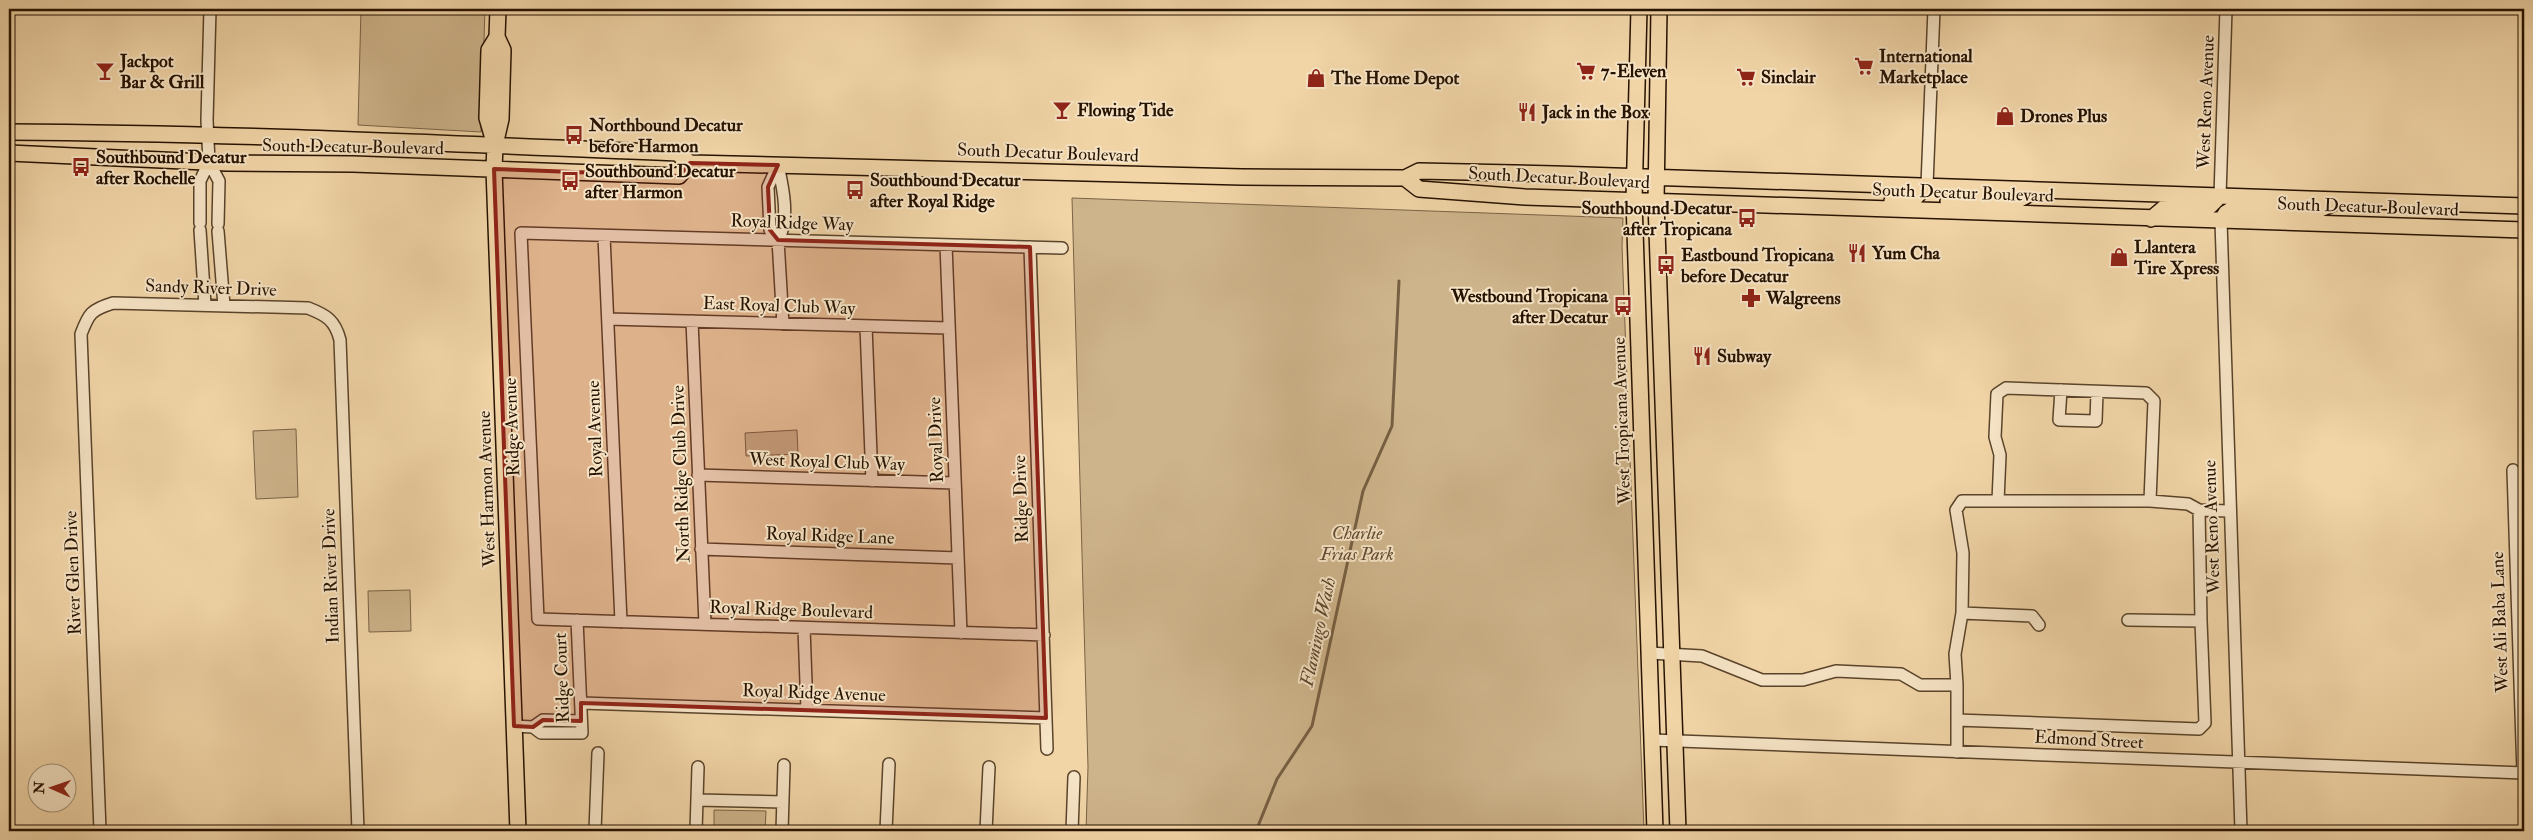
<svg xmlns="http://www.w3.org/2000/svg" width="2533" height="840" viewBox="0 0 2533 840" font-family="'IM FELL Double Pica',serif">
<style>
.green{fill:#ceb48b;stroke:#7a6346}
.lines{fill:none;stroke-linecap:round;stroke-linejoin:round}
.stream{stroke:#765f42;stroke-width:3}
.minor-casing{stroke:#59432a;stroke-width:14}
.major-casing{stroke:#261200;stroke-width:18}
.minor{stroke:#f6e4c6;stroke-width:11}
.major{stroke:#f1d5a7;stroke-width:15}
.marked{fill:#8f2418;fill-opacity:0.2;stroke:#8f2418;stroke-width:4;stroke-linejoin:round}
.labels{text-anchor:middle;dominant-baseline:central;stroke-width:4;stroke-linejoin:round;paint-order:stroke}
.poi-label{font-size:18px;font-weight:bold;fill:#261200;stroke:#f6e4c6;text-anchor:start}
.street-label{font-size:18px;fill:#261200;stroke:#f6e4c6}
.park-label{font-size:18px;font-style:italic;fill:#614b31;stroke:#f6e4c6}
.water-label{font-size:19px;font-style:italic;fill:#5c462c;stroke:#f6e4c6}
</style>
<rect width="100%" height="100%" fill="#f1d5a7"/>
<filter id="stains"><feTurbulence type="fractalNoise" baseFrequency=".004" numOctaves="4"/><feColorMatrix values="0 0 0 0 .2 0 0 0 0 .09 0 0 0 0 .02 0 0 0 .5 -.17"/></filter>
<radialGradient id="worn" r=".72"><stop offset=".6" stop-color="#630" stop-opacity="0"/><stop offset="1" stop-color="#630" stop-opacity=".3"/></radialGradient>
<!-- green -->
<path class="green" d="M 361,9 L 485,9 L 481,132 L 358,125 Z
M 1072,198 L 1623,218 L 1622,246 L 1644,831 L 1086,831 L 1088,767 Z
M 296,429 L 298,497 L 256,499 L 253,431 Z
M 797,430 L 798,454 L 746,456 L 745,433 Z
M 410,590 L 411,631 L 369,632 L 368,591 Z
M 714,810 L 766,811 L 765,831 L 714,831 Z"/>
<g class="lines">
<!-- stream -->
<path class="stream" d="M 1256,831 L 1277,779 L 1312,726 L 1363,491 L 1392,426 L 1399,281"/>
<!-- minor casing -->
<g class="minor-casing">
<path id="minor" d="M 210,9 L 207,120 L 209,162 L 219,181 L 218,224
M 778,165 L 768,187 L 770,230 L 778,240
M 778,165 C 783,188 790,219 778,240
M 1927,185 L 1934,9
M 2220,196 L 2226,9
M 2221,221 L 2241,831
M 200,223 L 200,181 L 209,162
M 200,230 L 205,305
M 218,231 L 224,306
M 604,236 L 621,622
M 778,240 L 783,324
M 946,245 L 961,633
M 1030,247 L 1047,749
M 608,319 L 949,328
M 692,321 L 705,624
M 866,326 L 872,481
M 2061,390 L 2059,420 L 2096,421 L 2097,392
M 2513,470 L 2523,773
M 698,475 L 955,483
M 2150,501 L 2188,504 L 2199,510 L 2228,511
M 701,549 L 958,558
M 1962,613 L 2032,616 L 2039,625
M 2128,620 L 2201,621 L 2199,510
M 804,628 L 807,710
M 1044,635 L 538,619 L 521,233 L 1062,248
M 1649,653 L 1702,656 L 1762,680 L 1803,680 L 1836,671 L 1901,674 L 1920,685 L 1957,685 L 1957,752
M 1957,685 L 1955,654 L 1962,613 L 1963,553 L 1956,510 L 1962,501 L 1998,501 L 2000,455 L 1995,437 L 1997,394 L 2006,388 L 2146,393 L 2154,401 L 2150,501 L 1998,501
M 581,703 L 1046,718
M 1957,720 L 2199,729 L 2205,723 L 2201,621
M 514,726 L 533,727 L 541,733 L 582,733 L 577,620
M 533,727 L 543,720 L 581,721
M 1652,740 L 2524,773
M 697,800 L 783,802
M 100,831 L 81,334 C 89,313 91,310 113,303 L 308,308 C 326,315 335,320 340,340 L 358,831
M 595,831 L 598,753
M 696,831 L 698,767
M 782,831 L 784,765
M 886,831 L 889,764
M 986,831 L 989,767
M 1072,831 L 1074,777"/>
</g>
<!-- major casing -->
<g class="major-casing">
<path id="major" d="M 498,9 L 497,37 L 503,50 L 501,119 L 495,145 L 494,169 L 518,831
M 1639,9 L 1634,201 L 1655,831
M 1659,9 L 1656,202 L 1678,831
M 9,132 C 232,133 454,144 677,153 L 690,163 L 1242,177 L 1405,178 L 1419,171 L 1555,174 L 2524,206
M 494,142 L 487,118 L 489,50 L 497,37
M 9,153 L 227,163 L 353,164 L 679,176 L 690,163
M 1405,178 L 1419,189 L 1525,197 L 2524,230
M 1892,201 L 1915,198 L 1927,185
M 1948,201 L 2016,201 L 2035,191
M 2151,219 L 2164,208 L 2210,206 L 2220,196
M 2221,221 L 2226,213 L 2231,210 L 2314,212 L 2336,202"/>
</g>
<!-- minor -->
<use href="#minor" class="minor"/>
<!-- major -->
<use href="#major" class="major"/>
</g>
<!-- marked area -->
<path class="marked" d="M 690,163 L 778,165 L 768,187 L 770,230 L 778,240 L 1030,247 L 1046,718 L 581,703 L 581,721 L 543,720 L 533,727 L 514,726 L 494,169 L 679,176 Z"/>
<!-- icons -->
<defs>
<g id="supermarket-bare" transform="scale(1.5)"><path d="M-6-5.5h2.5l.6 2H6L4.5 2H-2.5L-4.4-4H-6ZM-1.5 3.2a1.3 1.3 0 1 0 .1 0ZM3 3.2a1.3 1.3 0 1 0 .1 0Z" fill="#8f2418" stroke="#f6e4c6" stroke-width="2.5" paint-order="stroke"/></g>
<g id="bar-bare" transform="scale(1.5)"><path d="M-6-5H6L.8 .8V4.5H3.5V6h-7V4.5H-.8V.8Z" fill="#8f2418" stroke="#f6e4c6" stroke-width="2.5" paint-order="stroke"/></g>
<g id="shop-bare" transform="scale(1.5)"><path d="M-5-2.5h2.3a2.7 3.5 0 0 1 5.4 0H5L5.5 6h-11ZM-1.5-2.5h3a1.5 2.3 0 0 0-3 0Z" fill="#8f2418" stroke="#f6e4c6" stroke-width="2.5" paint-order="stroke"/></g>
<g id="restaurant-bare" transform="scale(1.5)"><path d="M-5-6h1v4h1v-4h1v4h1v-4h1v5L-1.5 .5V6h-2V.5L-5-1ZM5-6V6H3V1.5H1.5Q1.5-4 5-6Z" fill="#8f2418" stroke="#f6e4c6" stroke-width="2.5" paint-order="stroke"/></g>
<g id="bus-bare" transform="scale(1.5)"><path d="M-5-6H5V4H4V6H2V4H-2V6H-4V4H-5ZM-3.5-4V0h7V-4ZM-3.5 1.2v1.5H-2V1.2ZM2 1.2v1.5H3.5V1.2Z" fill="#8f2418" stroke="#f6e4c6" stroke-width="2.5" paint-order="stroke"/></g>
<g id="pharmacy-bare" transform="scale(1.5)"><path d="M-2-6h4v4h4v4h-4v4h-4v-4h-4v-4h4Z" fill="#8f2418" stroke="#f6e4c6" stroke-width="2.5" paint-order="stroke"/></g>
</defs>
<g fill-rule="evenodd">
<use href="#supermarket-bare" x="1864" y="66"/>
<use href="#bar-bare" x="105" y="71"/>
<use href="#supermarket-bare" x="1586" y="71"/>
<use href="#supermarket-bare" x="1746" y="77"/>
<use href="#shop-bare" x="1316" y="78"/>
<use href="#bar-bare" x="1062" y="110"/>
<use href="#restaurant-bare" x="1527" y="112"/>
<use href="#shop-bare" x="2005" y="116"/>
<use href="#bus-bare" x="574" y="135"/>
<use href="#bus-bare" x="81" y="167"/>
<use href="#bus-bare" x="570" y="181"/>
<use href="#bus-bare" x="855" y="190"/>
<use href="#bus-bare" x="1747" y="218"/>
<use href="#restaurant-bare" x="1857" y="253"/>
<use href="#shop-bare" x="2119" y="257"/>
<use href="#bus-bare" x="1666" y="265"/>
<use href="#pharmacy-bare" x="1751" y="298"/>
<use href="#bus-bare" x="1623" y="306"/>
<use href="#restaurant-bare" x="1702" y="356"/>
</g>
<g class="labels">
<!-- poi labels -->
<g class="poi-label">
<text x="1879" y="56">International<tspan x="1879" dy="21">Marketplace</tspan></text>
<text x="120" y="61">Jackpot<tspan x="120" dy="21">Bar &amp; Grill</tspan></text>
<text x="1601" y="71">7-Eleven</text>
<text x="1761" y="77">Sinclair</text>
<text x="1331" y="78">The Home Depot</text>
<text x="1077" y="110">Flowing Tide</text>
<text x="1542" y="112">Jack in the Box</text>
<text x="2020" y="116">Drones Plus</text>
<text x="589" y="125">Northbound Decatur<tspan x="589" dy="21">before Harmon</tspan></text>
<text x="96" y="157">Southbound Decatur<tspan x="96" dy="21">after Rochelle</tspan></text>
<text x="585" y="171">Southbound Decatur<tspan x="585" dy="21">after Harmon</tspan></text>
<text x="870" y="180">Southbound Decatur<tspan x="870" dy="21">after Royal Ridge</tspan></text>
<text x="1732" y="208" text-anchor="end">Southbound Decatur<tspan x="1732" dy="21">after Tropicana</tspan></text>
<text x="2134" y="247">Llantera<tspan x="2134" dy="21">Tire Xpress</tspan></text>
<text x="1872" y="253">Yum Cha</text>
<text x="1681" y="255">Eastbound Tropicana<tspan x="1681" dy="21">before Decatur</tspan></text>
<text x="1608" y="296" text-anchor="end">Westbound Tropicana<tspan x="1608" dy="21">after Decatur</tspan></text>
<text x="1766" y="298">Walgreens</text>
<text x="1717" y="356">Subway</text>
</g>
<!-- street labels -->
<g class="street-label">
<text transform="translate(2206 102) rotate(-88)">West Reno Avenue</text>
<text transform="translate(353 147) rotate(1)">South Decatur Boulevard</text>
<text transform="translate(1048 153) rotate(2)">South Decatur Boulevard</text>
<text transform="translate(1559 178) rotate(3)">South Decatur Boulevard</text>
<text transform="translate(1963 193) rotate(2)">South Decatur Boulevard</text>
<text transform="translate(2368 207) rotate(2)">South Decatur Boulevard</text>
<text transform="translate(792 223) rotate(2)">Royal Ridge Way</text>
<text transform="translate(211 288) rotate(2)">Sandy River Drive</text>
<text transform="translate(779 306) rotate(2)">East Royal Club Way</text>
<text transform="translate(1622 421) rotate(-92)">West Tropicana Avenue</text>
<text transform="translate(512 427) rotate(-92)">Ridge Avenue</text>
<text transform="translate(595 429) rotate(-92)">Royal Avenue</text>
<text transform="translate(936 440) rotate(-92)">Royal Drive</text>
<text transform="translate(827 462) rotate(2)">West Royal Club Way</text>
<text transform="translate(681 474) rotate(-92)">North Ridge Club Drive</text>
<text transform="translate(487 489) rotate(-92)">West Harmon Avenue</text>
<text transform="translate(1021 499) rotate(-92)">Ridge Drive</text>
<text transform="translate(2212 527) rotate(-92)">West Reno Avenue</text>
<text transform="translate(830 536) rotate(2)">Royal Ridge Lane</text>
<text transform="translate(73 573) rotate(-92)">River Glen Drive</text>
<text transform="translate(331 576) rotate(-92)">Indian River Drive</text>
<text transform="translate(791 610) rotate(2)">Royal Ridge Boulevard</text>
<text transform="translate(2500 622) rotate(-92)">West Ali Baba Lane</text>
<text transform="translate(562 678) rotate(-92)">Ridge Court</text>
<text transform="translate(814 693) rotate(2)">Royal Ridge Avenue</text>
<text transform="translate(2089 740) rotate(3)">Edmond Street</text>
</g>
<!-- park labels -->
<g class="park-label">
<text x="1357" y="533">Charlie<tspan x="1357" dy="21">Frias Park</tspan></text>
</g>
<!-- water labels -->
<g class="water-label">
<text transform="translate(1318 632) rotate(-78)">Flamingo Wash</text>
</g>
</g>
<!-- margin -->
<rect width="2533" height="840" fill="none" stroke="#f1d5a7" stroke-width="30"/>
<rect x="10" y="10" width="2513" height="820" fill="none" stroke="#261200" stroke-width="2.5"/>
<rect x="15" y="15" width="2503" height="810" fill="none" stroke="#261200"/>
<!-- north arrow -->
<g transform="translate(52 788) rotate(272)"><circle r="24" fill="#f6e4c6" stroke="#a39077"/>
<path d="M0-4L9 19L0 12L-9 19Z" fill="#8f2418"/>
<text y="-8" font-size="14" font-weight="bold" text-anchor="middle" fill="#261200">N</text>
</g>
<rect width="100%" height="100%" filter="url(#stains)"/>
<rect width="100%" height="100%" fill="url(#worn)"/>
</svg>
